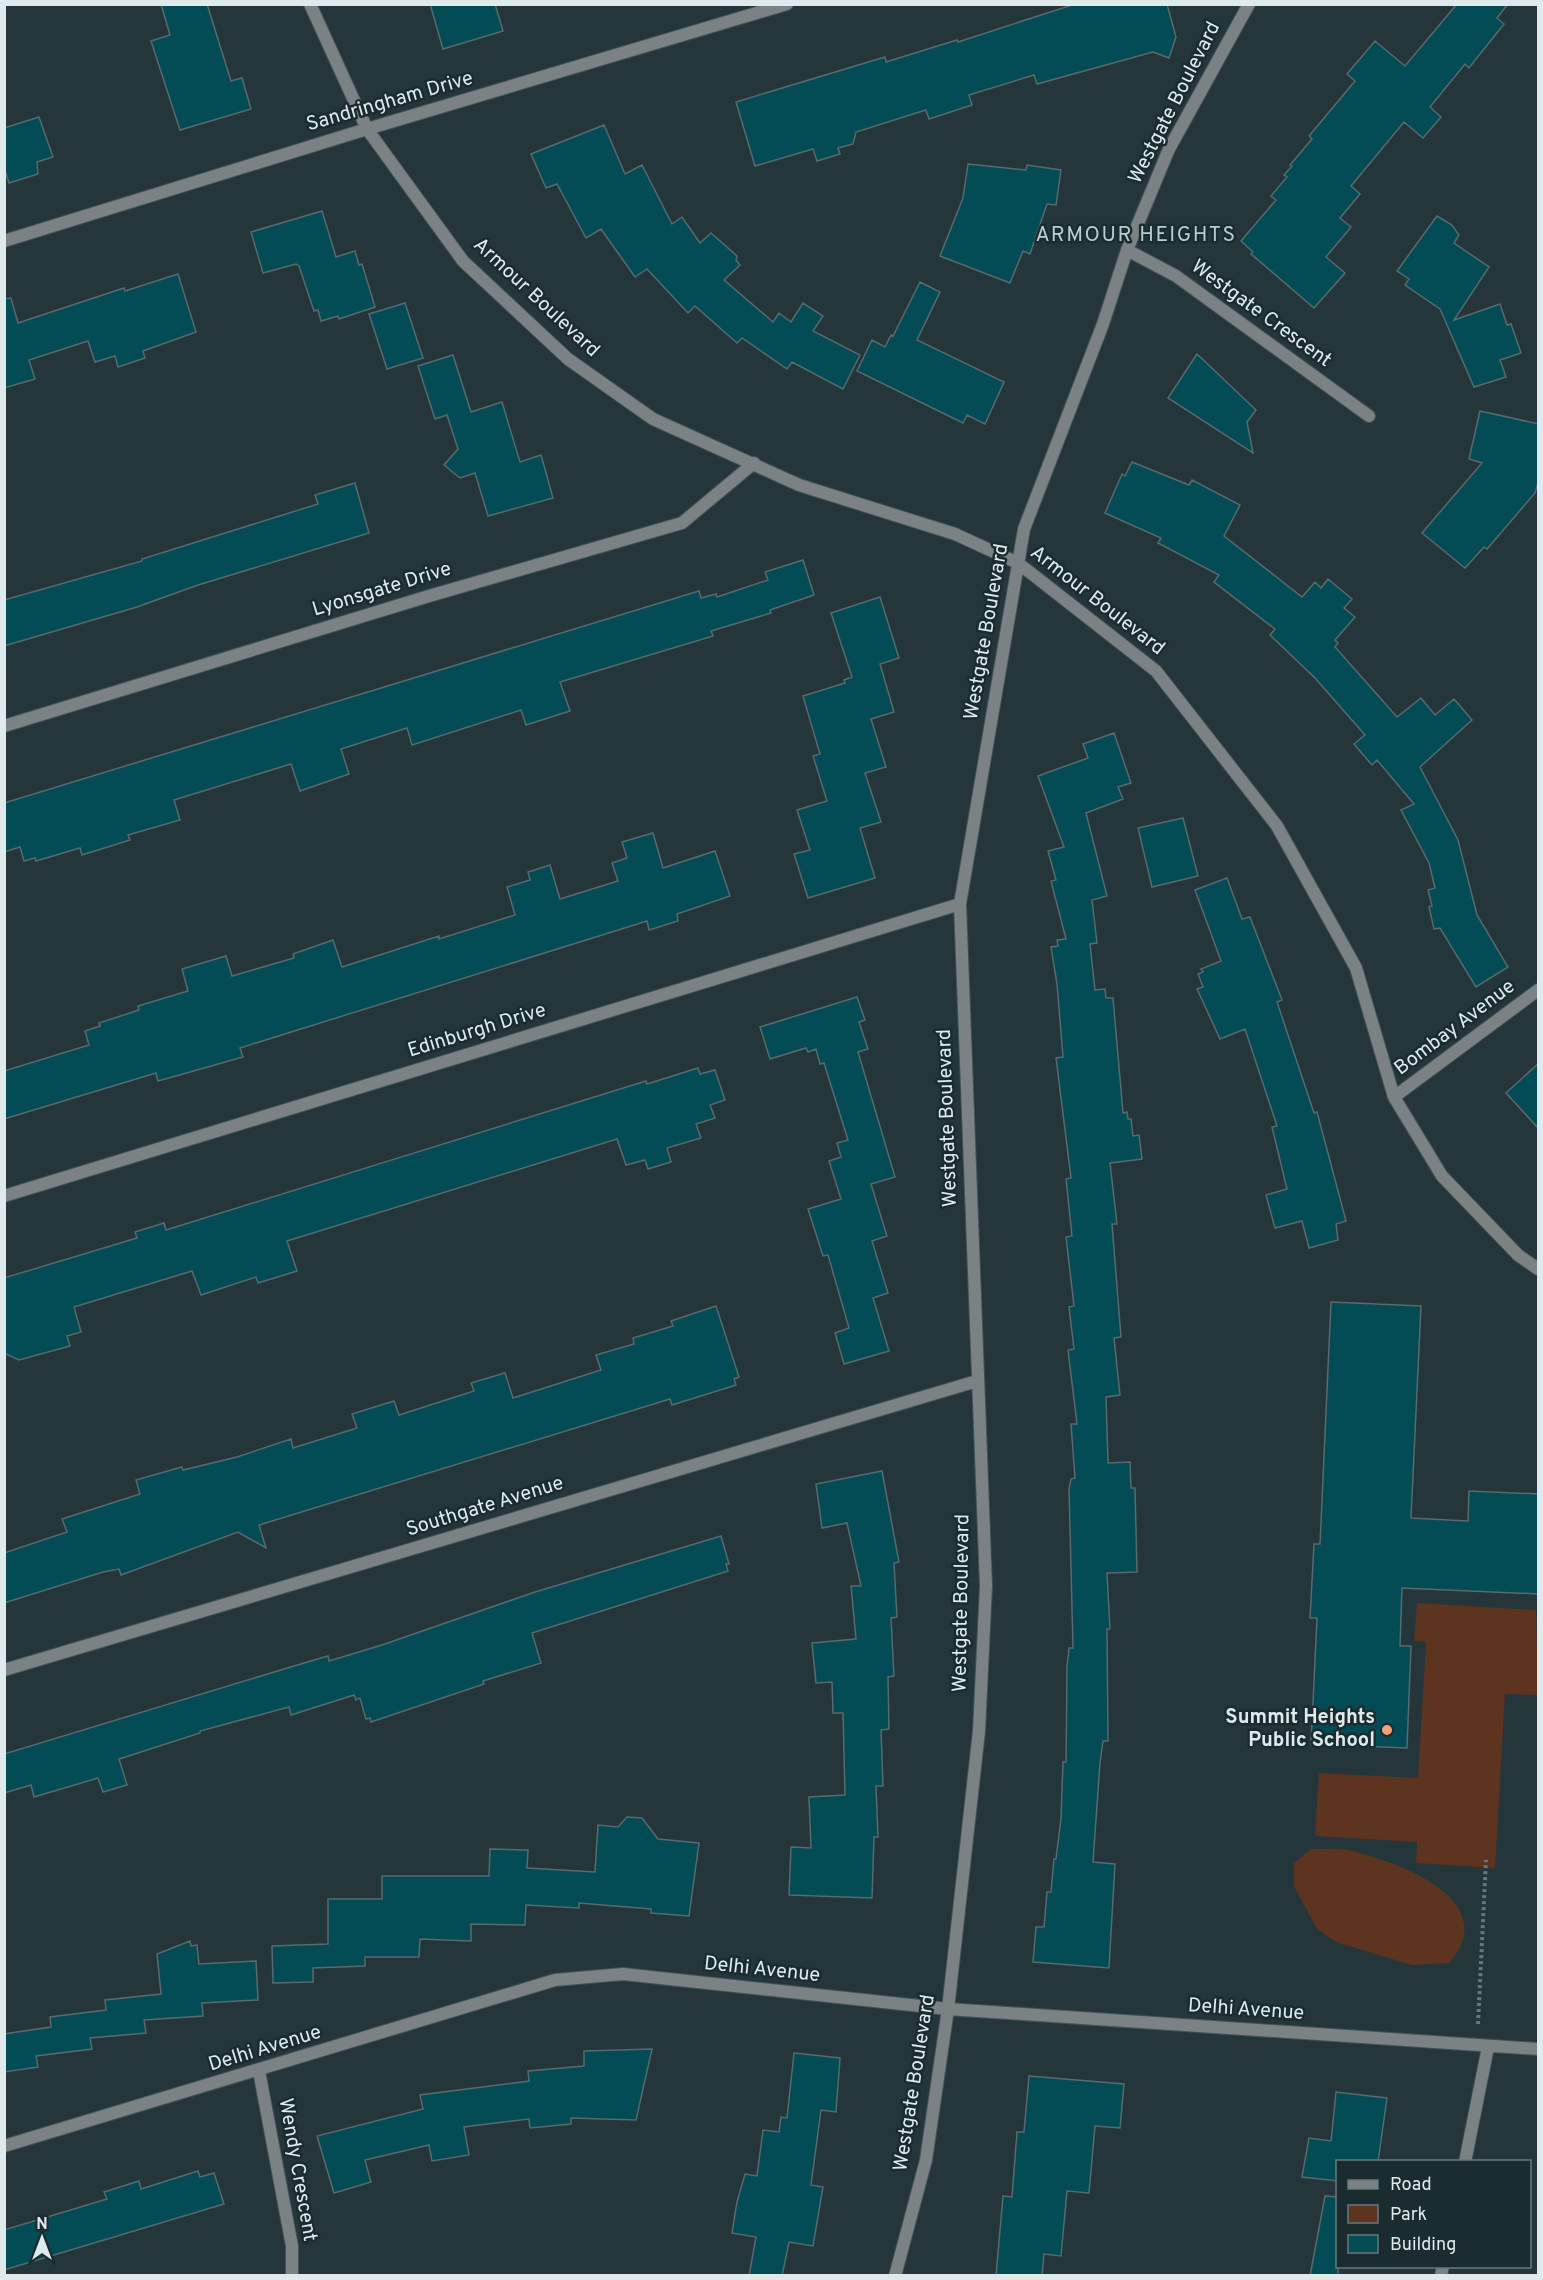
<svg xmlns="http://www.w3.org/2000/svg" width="1543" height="2280" viewBox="0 0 1543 2280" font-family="Overpass,sans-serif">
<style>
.green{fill:#5c3420}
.building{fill:#044c55;stroke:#576a6e;stroke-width:1.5}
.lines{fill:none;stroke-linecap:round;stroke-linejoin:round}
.street-casing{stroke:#435356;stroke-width:14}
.path{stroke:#677679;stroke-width:4;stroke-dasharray:3 3;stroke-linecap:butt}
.street{stroke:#7a8284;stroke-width:12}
.poi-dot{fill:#f1a17b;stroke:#1b2c2f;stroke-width:2}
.labels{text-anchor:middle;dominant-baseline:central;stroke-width:5;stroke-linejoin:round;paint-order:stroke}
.street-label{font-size:20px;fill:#dfeaec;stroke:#1b2c2f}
.poi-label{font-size:20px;font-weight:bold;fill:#dfeaec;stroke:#1b2c2f;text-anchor:end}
.neighbourhood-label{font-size:21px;letter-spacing:1.5px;fill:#b9ced2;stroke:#1b2c2f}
</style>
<rect width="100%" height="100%" fill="#25363a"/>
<!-- green -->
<path class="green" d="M 1417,1603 L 1536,1610 L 1538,1695 L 1505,1694 L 1495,1868 L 1416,1863 L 1417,1842 L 1315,1836 L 1319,1773 L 1418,1778 L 1426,1642 L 1414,1641 Z
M 1311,1849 C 1323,1849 1337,1848 1348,1850 C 1396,1861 1505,1900 1449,1963 L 1412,1965 L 1336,1942 L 1317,1929 L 1294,1886 L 1294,1863 Z"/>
<!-- building -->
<path class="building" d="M 161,4 L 207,4 L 231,81 L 242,78 L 251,109 L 180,130 L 151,41 L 170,35 Z
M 430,4 L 495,4 L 503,31 L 443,49 Z
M 1075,4 L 1167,4 L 1176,37 L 1169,58 L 1153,52 L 1037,84 L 1034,75 L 969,95 L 972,105 L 929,119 L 926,110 L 856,132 L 853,144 L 838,148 L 840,154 L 817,161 L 813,149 L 755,166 L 736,102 L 885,57 L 886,62 L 957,40 L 958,42 Z
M 1457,4 L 1508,4 L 1497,18 L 1504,24 L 1469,68 L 1465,64 L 1430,107 L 1441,117 L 1423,138 L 1404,122 L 1351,186 L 1360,194 L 1340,218 L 1351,227 L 1326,257 L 1345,273 L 1314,308 L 1251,254 L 1253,252 L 1241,241 L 1276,200 L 1271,196 L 1287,177 L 1284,175 L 1292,166 L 1290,165 L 1312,139 L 1309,136 L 1355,81 L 1347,74 L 1375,41 L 1405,66 Z
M 39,117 L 53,157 L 37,162 L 38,174 L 9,183 L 4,167 L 4,128 Z
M 604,125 L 625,174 L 642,165 L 672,224 L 682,217 L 700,243 L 711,233 L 737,256 L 736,260 L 740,265 L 724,280 L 773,322 L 779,313 L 791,322 L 803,303 L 823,316 L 813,331 L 860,355 L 843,389 L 792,362 L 787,369 L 742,338 L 737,343 L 695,306 L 688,313 L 647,269 L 635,277 L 601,229 L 586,238 L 557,184 L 546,188 L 531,154 Z
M 968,164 L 1026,170 L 1027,165 L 1061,170 L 1056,205 L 1047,204 L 1030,254 L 1023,251 L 1010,283 L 940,256 L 963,198 Z
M 322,211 L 336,257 L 355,251 L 359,265 L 362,264 L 375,307 L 339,319 L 338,316 L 321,321 L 318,310 L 314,311 L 299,266 L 296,264 L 263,273 L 251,232 Z
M 1437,216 L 1452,225 L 1459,235 L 1454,243 L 1489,267 L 1454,320 L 1500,304 L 1507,325 L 1511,324 L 1521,353 L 1500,360 L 1506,377 L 1474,387 L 1440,309 L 1405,285 L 1409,279 L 1397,271 Z
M 178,274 L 196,332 L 143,351 L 145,358 L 118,367 L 115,356 L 95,362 L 88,341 L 29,360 L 35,379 L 4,388 L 4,299 L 11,298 L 18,323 L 124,288 L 125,291 Z
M 920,282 L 940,292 L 917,340 L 1004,382 L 985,424 L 967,415 L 963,423 L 857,371 L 872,340 L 885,347 L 891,335 L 893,336 Z
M 405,303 L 423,358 L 387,369 L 369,314 Z
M 1197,354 L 1256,410 L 1247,422 L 1253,453 L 1168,398 Z
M 453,355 L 471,412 L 502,402 L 520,462 L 541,455 L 553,498 L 488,516 L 475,473 L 460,478 L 444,465 L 458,449 L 447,415 L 435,419 L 418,366 Z
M 1480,411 L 1539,424 L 1539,480 L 1535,493 L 1487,549 L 1484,547 L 1465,568 L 1422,533 L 1482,463 L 1469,459 Z
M 1132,462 L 1189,485 L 1192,480 L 1240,505 L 1224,536 L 1302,597 L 1315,582 L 1321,588 L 1328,579 L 1352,599 L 1344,608 L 1355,617 L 1335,640 L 1338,643 L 1335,647 L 1397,717 L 1421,698 L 1435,715 L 1454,699 L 1472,720 L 1420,767 L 1458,840 L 1477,915 L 1508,967 L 1476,987 L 1440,928 L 1434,929 L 1429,907 L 1432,906 L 1428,890 L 1435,888 L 1429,863 L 1401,810 L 1414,804 L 1377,760 L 1372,765 L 1354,744 L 1365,735 L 1315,678 L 1270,635 L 1275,629 L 1214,582 L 1219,575 L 1158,543 L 1161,538 L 1105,513 L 1122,474 L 1125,476 Z
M 355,483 L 369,533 L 198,585 L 137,607 L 4,646 L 4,600 L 142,561 L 142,559 L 318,504 L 315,495 Z
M 803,560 L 814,595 L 770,610 L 771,613 L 711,631 L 713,636 L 560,682 L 570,711 L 526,725 L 521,710 L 412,745 L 407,728 L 341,749 L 349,774 L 300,791 L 291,764 L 174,800 L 180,820 L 128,835 L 130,840 L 82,855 L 80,848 L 36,861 L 35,858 L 24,861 L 20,847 L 4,852 L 4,803 L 699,591 L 701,598 L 716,594 L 717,597 L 768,580 L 765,572 Z
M 880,597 L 899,658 L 880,664 L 894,712 L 871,719 L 886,767 L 865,773 L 881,822 L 860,828 L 875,878 L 808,898 L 794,854 L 810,850 L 797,810 L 827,801 L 813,756 L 820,754 L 803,696 L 845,683 L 844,680 L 852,677 L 831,613 Z
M 1114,733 L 1131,783 L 1118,787 L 1123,799 L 1086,813 L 1107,896 L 1092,900 L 1097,943 L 1090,944 L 1095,990 L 1105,989 L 1106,998 L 1113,998 L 1123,1113 L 1127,1112 L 1128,1119 L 1131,1119 L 1133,1136 L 1139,1135 L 1142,1159 L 1110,1163 L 1117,1224 L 1112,1224 L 1121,1337 L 1114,1338 L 1120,1395 L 1106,1397 L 1108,1463 L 1130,1462 L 1131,1488 L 1135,1488 L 1137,1572 L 1107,1573 L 1110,1629 L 1107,1629 L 1108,1741 L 1103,1741 L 1100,1763 L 1093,1862 L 1115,1864 L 1109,1968 L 1033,1962 L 1036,1927 L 1044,1927 L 1047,1892 L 1051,1892 L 1054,1859 L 1056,1859 L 1061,1818 L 1063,1762 L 1066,1762 L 1067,1666 L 1069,1648 L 1073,1648 L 1069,1489 L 1071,1479 L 1075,1478 L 1071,1424 L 1077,1424 L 1068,1350 L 1074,1349 L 1069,1307 L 1074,1306 L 1066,1237 L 1072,1236 L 1066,1179 L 1071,1178 L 1056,1058 L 1063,1057 L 1057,984 L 1051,947 L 1058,946 L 1057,940 L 1066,939 L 1051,881 L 1056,880 L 1048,851 L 1064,847 L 1038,776 L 1088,758 L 1083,744 Z
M 1183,818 L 1198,876 L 1152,887 L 1138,828 Z
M 653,833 L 663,868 L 715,851 L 730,896 L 677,914 L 678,921 L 649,930 L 647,921 L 240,1048 L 243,1057 L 158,1081 L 156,1073 L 4,1119 L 4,1071 L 89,1045 L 85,1031 L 100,1026 L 99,1023 L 139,1010 L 138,1006 L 188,991 L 182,969 L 226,956 L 232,976 L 294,958 L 293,954 L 333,940 L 342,967 L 439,936 L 439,939 L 515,915 L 507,887 L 530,880 L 528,872 L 550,865 L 560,899 L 618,881 L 612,863 L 627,858 L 622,842 Z
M 1227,878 L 1242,919 L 1250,917 L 1282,1000 L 1277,1002 L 1314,1113 L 1317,1112 L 1346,1221 L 1336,1224 L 1338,1240 L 1309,1248 L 1302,1221 L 1275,1228 L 1266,1195 L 1287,1189 L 1272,1127 L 1277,1126 L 1245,1029 L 1220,1039 L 1197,989 L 1203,987 L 1198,974 L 1203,972 L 1201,969 L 1221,961 L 1195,890 Z
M 857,997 L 865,1020 L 859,1022 L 868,1049 L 858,1052 L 895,1177 L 871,1184 L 887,1236 L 872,1241 L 888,1293 L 873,1298 L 889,1351 L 844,1364 L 835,1333 L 849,1328 L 828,1255 L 823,1256 L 808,1209 L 841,1199 L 829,1161 L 841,1157 L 837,1143 L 848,1140 L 824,1063 L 820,1064 L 816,1049 L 808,1052 L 806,1048 L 770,1059 L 760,1027 Z
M 1539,1063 L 1539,1129 L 1506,1093 Z
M 698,1068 L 700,1074 L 715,1070 L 725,1100 L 710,1105 L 715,1118 L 696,1124 L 701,1138 L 667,1148 L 671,1162 L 648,1169 L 645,1160 L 626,1165 L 617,1139 L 287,1241 L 297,1271 L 258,1283 L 256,1277 L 201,1295 L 192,1271 L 74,1307 L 81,1332 L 67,1336 L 70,1346 L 19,1360 L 4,1353 L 4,1278 L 137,1238 L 135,1232 L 164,1223 L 166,1230 L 646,1081 L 647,1084 Z
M 1331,1302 L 1421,1306 L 1411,1518 L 1468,1521 L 1469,1491 L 1539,1494 L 1539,1594 L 1402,1588 L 1400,1646 L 1411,1646 L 1407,1748 L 1311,1744 L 1317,1618 L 1310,1618 L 1314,1544 L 1320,1544 Z
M 716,1306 L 739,1377 L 734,1379 L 736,1385 L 672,1405 L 670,1399 L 259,1525 L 266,1548 L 238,1532 L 121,1575 L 119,1569 L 103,1572 L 4,1603 L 4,1553 L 67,1532 L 62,1519 L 140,1494 L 136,1480 L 182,1467 L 183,1470 L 237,1457 L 291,1439 L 293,1448 L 357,1428 L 352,1414 L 394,1401 L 399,1415 L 474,1391 L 471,1383 L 505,1373 L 513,1398 L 601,1370 L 596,1355 L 634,1344 L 633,1338 L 673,1326 L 671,1321 Z
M 882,1471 L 899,1562 L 894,1563 L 897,1617 L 891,1618 L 894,1676 L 888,1677 L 889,1729 L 881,1730 L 883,1786 L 876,1786 L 878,1837 L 874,1837 L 872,1898 L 789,1895 L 791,1847 L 811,1848 L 809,1797 L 845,1795 L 843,1713 L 833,1713 L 832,1682 L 816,1683 L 812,1643 L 856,1639 L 851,1586 L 861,1586 L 847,1523 L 822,1528 L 816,1484 Z
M 721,1536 L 729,1564 L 726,1564 L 728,1571 L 532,1633 L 541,1663 L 483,1681 L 484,1684 L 371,1722 L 370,1718 L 366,1719 L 360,1698 L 356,1700 L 354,1695 L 291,1715 L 289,1707 L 200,1731 L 200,1733 L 119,1759 L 127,1785 L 103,1792 L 98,1778 L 34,1797 L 31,1785 L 4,1793 L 4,1754 L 294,1666 L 328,1656 L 329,1661 L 382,1645 L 535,1592 Z
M 627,1817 L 642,1818 L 658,1839 L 699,1843 L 689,1916 L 651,1913 L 651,1909 L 579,1903 L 579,1908 L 526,1905 L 525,1925 L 471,1924 L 471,1941 L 420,1939 L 419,1957 L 365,1957 L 365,1966 L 313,1968 L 313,1982 L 273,1983 L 272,1946 L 328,1944 L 328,1899 L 382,1899 L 382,1876 L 489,1876 L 490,1849 L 528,1850 L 527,1868 L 595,1872 L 598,1825 L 618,1827 Z
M 190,1941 L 191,1946 L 197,1945 L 199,1964 L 256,1961 L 258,2000 L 202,2003 L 203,2016 L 144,2020 L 146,2033 L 90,2038 L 92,2049 L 36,2056 L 38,2067 L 4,2072 L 4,2034 L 51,2027 L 50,2017 L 106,2010 L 105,2000 L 161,1994 L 157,1954 Z
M 652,2049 L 636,2120 L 571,2118 L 571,2124 L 530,2128 L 529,2119 L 464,2127 L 469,2155 L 432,2161 L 429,2145 L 365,2160 L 371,2182 L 334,2193 L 317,2136 L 423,2109 L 420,2095 L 529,2081 L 528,2071 L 584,2066 L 584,2051 Z
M 794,2053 L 840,2058 L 836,2112 L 821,2110 L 811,2185 L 823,2187 L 813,2246 L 789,2242 L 782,2276 L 749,2276 L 756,2237 L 732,2233 L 737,2202 L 745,2174 L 757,2176 L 763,2130 L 779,2132 L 781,2117 L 787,2118 Z
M 1029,2076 L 1124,2084 L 1120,2128 L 1095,2126 L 1089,2193 L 1067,2191 L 1061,2256 L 1044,2254 L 1042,2276 L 996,2276 L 1003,2196 L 1012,2197 L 1017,2132 L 1024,2132 Z
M 1336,2092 L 1387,2098 L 1378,2162 L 1338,2162 L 1338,2181 L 1302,2177 L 1309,2138 L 1331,2141 Z
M 198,2171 L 200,2177 L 214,2173 L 224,2204 L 4,2270 L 4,2230 L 107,2199 L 104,2192 L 139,2181 L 141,2189 Z
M 1325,2196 L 1338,2197 L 1338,2276 L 1310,2276 Z"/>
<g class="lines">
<!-- street casing -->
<g class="street-casing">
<path id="street" d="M 310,4 L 367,129 L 463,261 L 568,359 L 653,419 L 799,485 L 955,534 L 1018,563 L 1156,671 L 1277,826 L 1356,968 L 1394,1097 L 1442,1176 L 1518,1255 L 1538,1269
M 4,241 L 367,129 L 787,4
M 1127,250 L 1176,276 L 1369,416
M 4,726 L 429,596 L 682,523 L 754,463
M 1394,1097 L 1538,990
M 4,1196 L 960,904
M 4,1670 L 977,1381
M 259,2071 L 292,2246 L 292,2276
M 4,2146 L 555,1980 L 623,1974 L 948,2009 L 1538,2049
M 1465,2162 L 1488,2047
M 895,2276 L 926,2160 L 948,2009 L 979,1731 L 986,1586 L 960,904 L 1024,529 L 1103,324 L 1127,250 L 1169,149 L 1249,4
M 1441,2276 L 1443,2266"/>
</g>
<!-- path -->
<path class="path" d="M 1478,2024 L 1486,1860"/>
<!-- street -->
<use href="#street" class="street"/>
</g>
<!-- markers -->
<circle class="poi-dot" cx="1387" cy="1730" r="6"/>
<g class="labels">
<!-- street labels -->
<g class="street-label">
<text transform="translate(390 102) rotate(-16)">Sandringham Drive</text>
<text transform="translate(1175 103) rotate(-63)">Westgate Boulevard</text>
<text transform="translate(536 298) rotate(43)">Armour Boulevard</text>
<text transform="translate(1261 314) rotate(36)">Westgate Crescent</text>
<text transform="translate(382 590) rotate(-17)">Lyonsgate Drive</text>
<text transform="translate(1097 601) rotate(38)">Armour Boulevard</text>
<text transform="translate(987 632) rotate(-80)">Westgate Boulevard</text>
<text transform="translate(1455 1028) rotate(-37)">Bombay Avenue</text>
<text transform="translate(477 1031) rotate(-17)">Edinburgh Drive</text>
<text transform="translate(948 1118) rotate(-92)">Westgate Boulevard</text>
<text transform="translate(485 1507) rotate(-17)">Southgate Avenue</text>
<text transform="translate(962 1603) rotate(-89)">Westgate Boulevard</text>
<text transform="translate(762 1970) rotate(6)">Delhi Avenue</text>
<text transform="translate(1246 2010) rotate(4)">Delhi Avenue</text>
<text transform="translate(265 2049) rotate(-17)">Delhi Avenue</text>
<text transform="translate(915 2083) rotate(-81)">Westgate Boulevard</text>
<text transform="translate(297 2170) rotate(80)">Wendy Crescent</text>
</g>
<!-- poi labels -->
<g class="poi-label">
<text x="1375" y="1718">Summit Heights<tspan x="1375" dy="23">Public School</tspan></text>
</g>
<!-- neighbourhood labels -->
<g class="neighbourhood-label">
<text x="1136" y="235">ARMOUR HEIGHTS</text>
</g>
</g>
<!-- border -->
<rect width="1543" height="2280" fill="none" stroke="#dfeaec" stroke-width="12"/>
<!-- legend -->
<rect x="1336" y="2160" width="195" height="108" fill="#1b2c2f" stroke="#69787b" stroke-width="1.5"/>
<rect x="1348" y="2180" width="30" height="9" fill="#7a8284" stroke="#69787b" stroke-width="1.5"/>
<text x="1390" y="2190" font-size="18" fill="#dfeaec">Road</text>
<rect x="1348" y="2205" width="30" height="18" fill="#5c3420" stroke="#69787b" stroke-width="1.5"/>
<text x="1390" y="2220" font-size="18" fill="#dfeaec">Park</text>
<rect x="1348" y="2235" width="30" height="18" fill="#044c55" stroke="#69787b" stroke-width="1.5"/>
<text x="1390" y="2250" font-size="18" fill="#dfeaec">Building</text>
<!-- north arrow -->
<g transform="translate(42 2238)" stroke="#1b2c2f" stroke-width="4.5" paint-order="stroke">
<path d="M0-4.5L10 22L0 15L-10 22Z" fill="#dfeaec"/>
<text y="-9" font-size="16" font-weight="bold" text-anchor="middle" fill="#dfeaec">N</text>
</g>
</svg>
